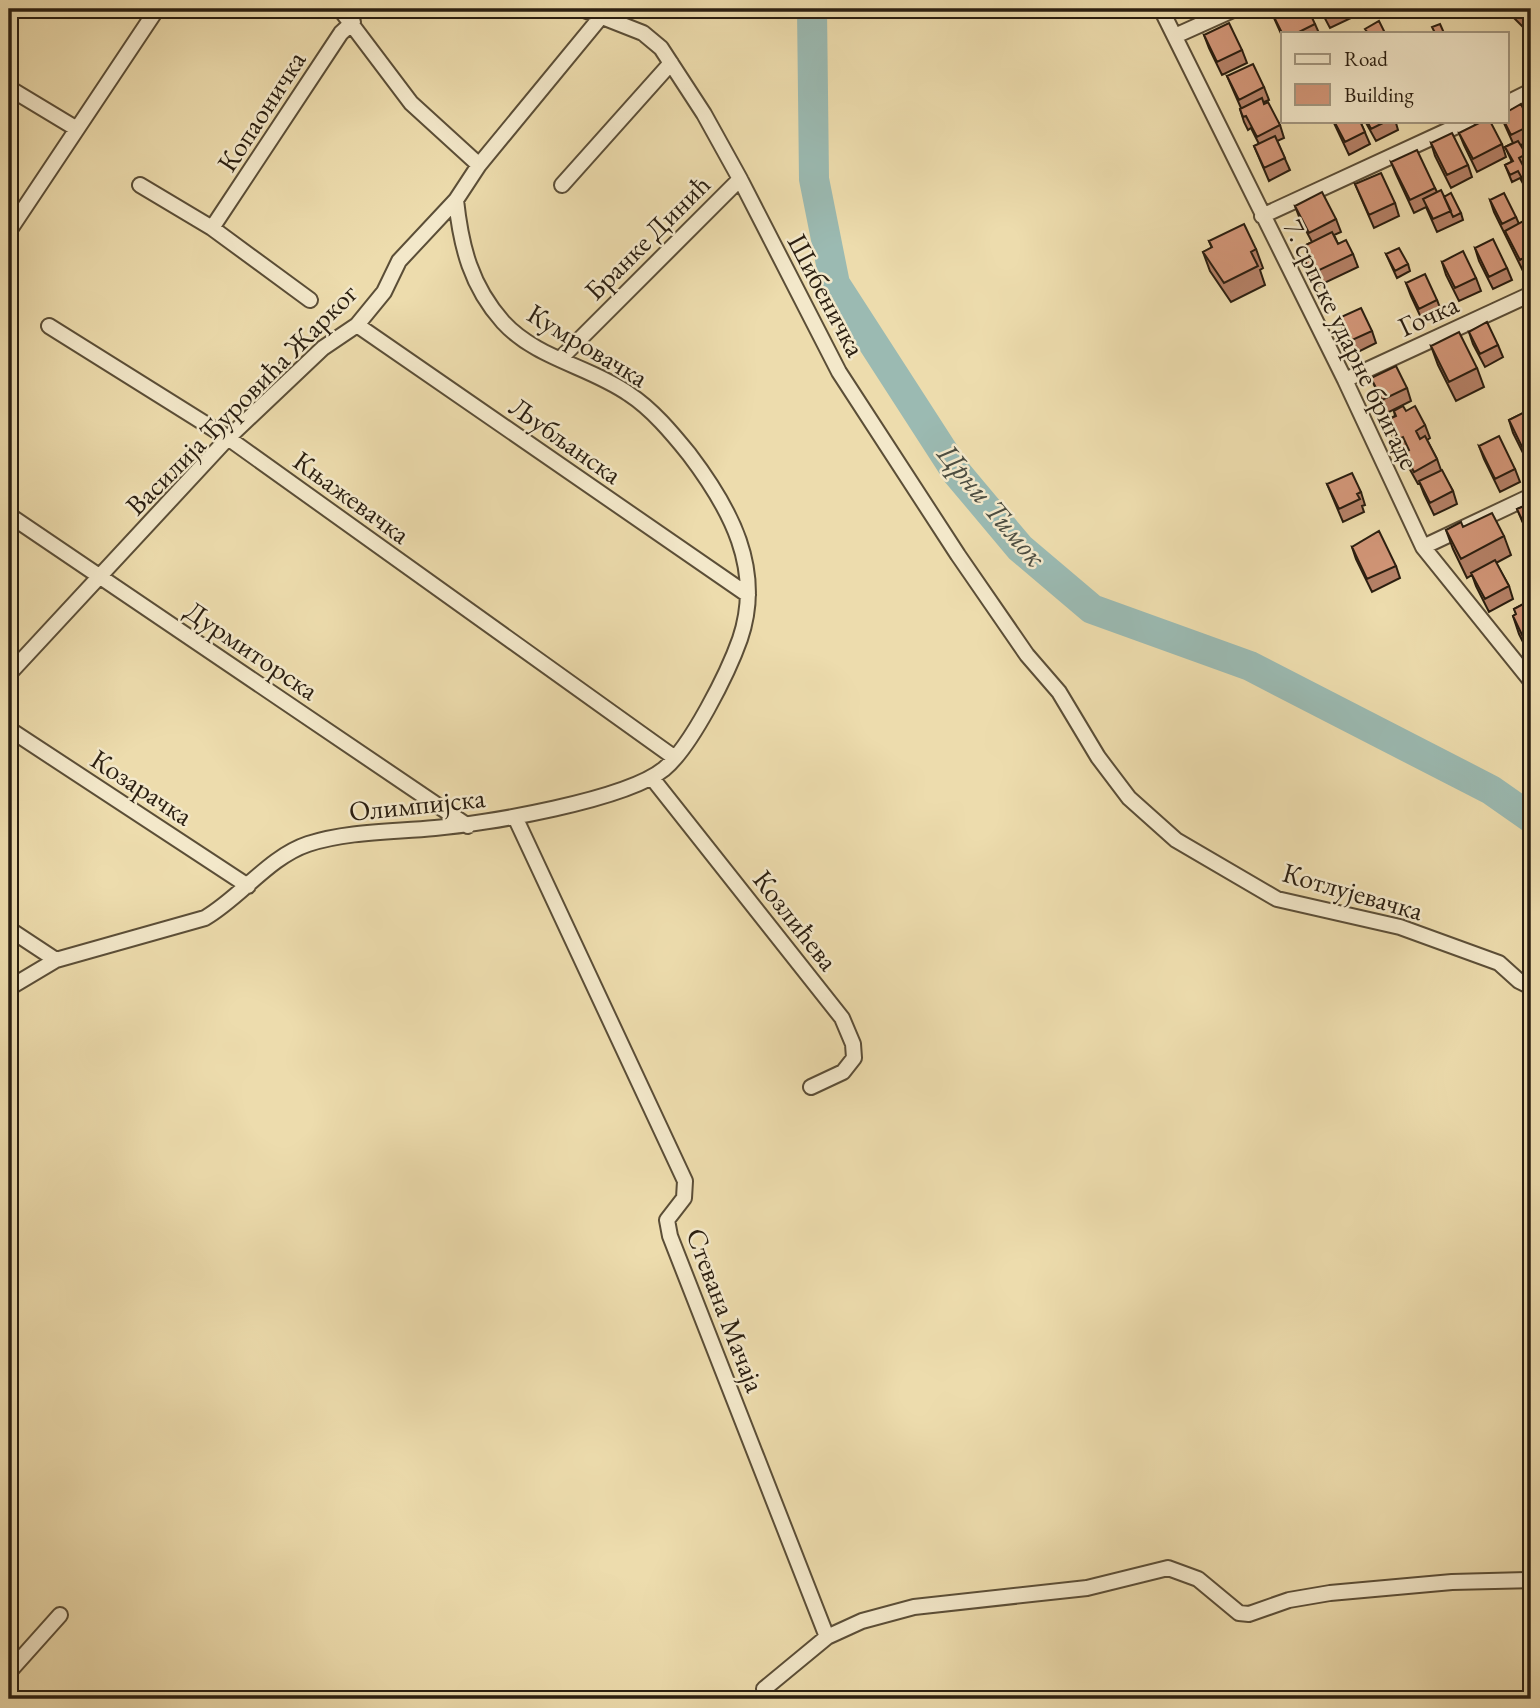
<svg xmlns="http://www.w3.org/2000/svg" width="1540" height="1708" viewBox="0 0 1540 1708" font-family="'EB Garamond',serif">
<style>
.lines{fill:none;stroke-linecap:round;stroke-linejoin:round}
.river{stroke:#9bbab2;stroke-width:30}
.street-casing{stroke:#5b4e37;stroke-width:18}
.street{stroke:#f3e8ca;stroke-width:14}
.wall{fill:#b58167;stroke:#2a1e10;stroke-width:2}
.building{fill:#d29678;stroke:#2a1e10;stroke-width:2}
.labels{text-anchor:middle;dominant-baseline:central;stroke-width:5;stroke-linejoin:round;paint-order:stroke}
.street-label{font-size:28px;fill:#2a1e10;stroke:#f3e8ca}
.water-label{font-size:30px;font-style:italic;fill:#4c4d41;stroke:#f3e8ca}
</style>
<rect width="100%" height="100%" fill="#eddcad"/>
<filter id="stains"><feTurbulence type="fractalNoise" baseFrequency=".00286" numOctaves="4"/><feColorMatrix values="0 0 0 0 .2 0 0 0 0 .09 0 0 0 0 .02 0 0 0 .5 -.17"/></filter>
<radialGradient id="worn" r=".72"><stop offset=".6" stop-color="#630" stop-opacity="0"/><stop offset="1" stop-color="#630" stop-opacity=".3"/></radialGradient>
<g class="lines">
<!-- river -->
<path class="river" d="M 812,9 L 814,179 L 835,284 L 957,473 L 1020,548 L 1092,609 L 1250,666 L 1491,790 L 1531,818"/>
<!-- street casing -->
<g class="street-casing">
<path id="street" d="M 340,9 L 411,103 L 479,165
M 582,9 L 643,33 L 661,48 L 704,114 L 740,179 L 839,372 L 958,555 L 1027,655 L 1059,692 L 1098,757 L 1129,798 L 1176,840 L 1277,899 L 1400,927 L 1499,963 L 1519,981 L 1531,987
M 1161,9 L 1345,380 L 1423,547 L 1531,681
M 1175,36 L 1235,9
M 9,88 L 77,129
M 1507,103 L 1531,91
M 140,185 L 212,228 L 310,300
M 562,185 L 671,63
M 1262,216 L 1468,121
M 212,228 L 341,33 L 353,22
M 9,231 L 157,9
M 357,325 L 748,595
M 49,326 L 228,438 L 675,758
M 560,359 L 740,179
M 1345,380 L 1531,294
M 9,515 L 468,826
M 1423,547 L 1531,496
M 9,674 L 228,438 L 323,348 L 357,325 L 384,292 L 399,261 L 456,200 L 479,165 L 600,18
M 9,729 L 248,886
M 652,778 L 842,1018 L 853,1044 L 854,1058 L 843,1072 L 811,1087
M 515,817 L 685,1181 L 684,1198 L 667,1220 L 670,1236 L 827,1637
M 9,929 L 56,960
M 9,988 L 56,960 L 205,918 C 241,897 269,857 308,844 C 348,831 394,832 435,828 C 485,824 626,800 664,769 C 691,747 728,673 740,639 C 764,569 730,508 689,454 C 672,433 652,409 629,394 C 589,366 537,359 503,322 C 471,286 461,247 456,200
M 9,1672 L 60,1615
M 764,1689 L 827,1637 L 862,1621 L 914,1607 L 1087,1588 L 1168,1568 L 1198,1579 L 1239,1613 L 1249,1614 L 1289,1600 L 1330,1593 L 1452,1582 L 1531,1580"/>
</g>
<!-- street -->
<use href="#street" class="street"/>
</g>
<!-- wall -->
<path class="wall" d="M 1195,9 L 1205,9 L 1197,13 Z
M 1270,9 L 1315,24 L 1319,33 L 1283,33 L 1283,38 Z
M 1320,9 L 1347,9 L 1351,18 L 1330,28 Z
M 1357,9 L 1376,9 L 1360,16 Z
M 1505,9 L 1531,9 L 1531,35 Z
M 1204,35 L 1242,50 L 1247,63 L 1222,75 L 1209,48 Z
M 1227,76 L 1264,87 L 1269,100 L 1264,102 L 1280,125 L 1284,138 L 1277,141 L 1290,170 L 1269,181 L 1254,146 L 1259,144 L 1251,128 L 1248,130 L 1244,122 L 1240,109 L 1241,108 Z
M 1333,121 L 1360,121 L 1370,144 L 1349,155 Z
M 1365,121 L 1399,121 L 1396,123 L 1398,130 L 1376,141 Z
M 1503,121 L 1531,124 L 1531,140 L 1521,145 L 1528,161 L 1522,164 L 1531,183 L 1531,186 L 1526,189 L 1520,178 L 1512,182 L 1505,165 L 1512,162 L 1505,147 L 1513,143 Z
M 1459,133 L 1502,144 L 1506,157 L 1477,172 L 1464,145 Z
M 1431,143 L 1468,165 L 1472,177 L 1451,188 L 1435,156 Z
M 1391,162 L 1435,188 L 1437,192 L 1444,197 L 1461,213 L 1463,220 L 1437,232 L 1426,207 L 1414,213 L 1396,174 Z
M 1355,184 L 1395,203 L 1399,216 L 1374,228 Z
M 1490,200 L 1516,217 L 1519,224 L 1531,227 L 1531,269 L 1524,273 L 1494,212 Z
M 1295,206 L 1336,219 L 1341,232 L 1334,235 L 1338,244 L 1353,254 L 1358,267 L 1316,287 L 1305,260 L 1310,257 L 1306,245 L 1312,242 L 1300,219 Z
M 1209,241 L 1256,249 L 1263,268 L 1260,270 L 1265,285 L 1231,302 L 1210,271 L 1203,252 L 1212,248 Z
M 1475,248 L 1507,268 L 1512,280 L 1493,289 L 1479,261 Z
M 1386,254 L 1408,264 L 1410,271 L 1397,278 Z
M 1442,262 L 1476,278 L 1481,291 L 1459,301 L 1446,275 Z
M 1406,283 L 1437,300 L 1442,313 L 1423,322 L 1411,296 Z
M 1339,318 L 1372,331 L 1376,343 L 1354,354 L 1343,331 Z
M 1469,332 L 1498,345 L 1503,357 L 1485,367 L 1473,344 Z
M 1431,346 L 1477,368 L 1484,387 L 1456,401 L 1438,365 Z
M 1371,378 L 1407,388 L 1411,401 L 1387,413 Z
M 1531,409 L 1531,469 L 1513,433 L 1509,420 Z
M 1394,411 L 1406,411 L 1425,425 L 1430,438 L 1427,440 L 1437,459 L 1441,470 L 1453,491 L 1457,504 L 1434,515 L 1424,494 L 1420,484 L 1418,484 L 1408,466 L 1404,453 L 1408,451 L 1407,450 L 1402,453 L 1391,433 L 1387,420 L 1395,416 Z
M 1479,446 L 1515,469 L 1520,482 L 1500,492 L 1484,459 Z
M 1327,484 L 1361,492 L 1365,505 L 1362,506 L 1364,512 L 1343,522 Z
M 1531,503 L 1531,542 L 1517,509 Z
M 1463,527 L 1504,536 L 1511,555 L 1496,563 L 1509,586 L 1513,599 L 1489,612 L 1476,586 L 1472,575 L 1467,578 L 1453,549 L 1446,530 Z
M 1352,547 L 1396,566 L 1400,578 L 1372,592 L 1356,559 Z
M 1531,600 L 1531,655 L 1530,656 L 1519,634 L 1513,616 L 1516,614 L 1514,609 Z"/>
<!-- building -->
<path class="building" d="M 1270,9 L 1308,9 L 1315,24 L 1297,33 L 1283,33 L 1283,35 Z
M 1322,9 L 1340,9 L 1325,16 Z
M 1513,9 L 1531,9 L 1531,26 Z
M 1379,21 L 1385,33 L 1368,33 L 1365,29 Z
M 1229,23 L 1242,50 L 1217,62 L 1204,35 Z
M 1440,24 L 1444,33 L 1435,33 L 1432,27 Z
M 1253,64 L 1264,87 L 1239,100 L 1227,76 Z
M 1262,98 L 1264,104 L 1268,102 L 1280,125 L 1257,137 L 1246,116 L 1243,117 L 1240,109 Z
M 1521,104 L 1531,125 L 1511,135 L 1504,121 L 1507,121 L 1507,112 Z
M 1334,121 L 1360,121 L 1365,132 L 1345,142 Z
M 1367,121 L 1387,121 L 1371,129 Z
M 1483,121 L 1490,121 L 1502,144 L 1473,159 L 1459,133 Z
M 1452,133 L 1468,165 L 1447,175 L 1431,143 Z
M 1275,136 L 1285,158 L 1264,168 L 1254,146 Z
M 1518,141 L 1526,154 L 1519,158 L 1530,179 L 1524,182 L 1518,171 L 1510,175 L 1505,165 L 1513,161 L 1505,147 Z
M 1417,150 L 1435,188 L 1410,200 L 1391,162 Z
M 1381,173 L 1395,203 L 1369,215 L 1355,184 Z
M 1441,190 L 1451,211 L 1433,219 L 1423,199 Z
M 1322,192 L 1336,219 L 1309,233 L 1295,206 Z
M 1451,193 L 1461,213 L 1453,217 L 1444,197 Z
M 1504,193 L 1516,217 L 1502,224 L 1490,200 Z
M 1527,219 L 1531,227 L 1531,254 L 1520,260 L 1505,231 Z
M 1244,224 L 1256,249 L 1251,252 L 1258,266 L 1224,283 L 1203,252 L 1212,247 L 1209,241 Z
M 1332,232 L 1338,244 L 1346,240 L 1353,254 L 1311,274 L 1305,260 L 1311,257 L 1306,245 Z
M 1493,239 L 1507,268 L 1489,277 L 1475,248 Z
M 1399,248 L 1408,264 L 1395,271 L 1386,254 Z
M 1463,251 L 1476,278 L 1455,288 L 1442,262 Z
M 1425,274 L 1437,300 L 1419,309 L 1406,283 Z
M 1361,308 L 1372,331 L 1350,341 L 1339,318 Z
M 1487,322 L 1498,345 L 1480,354 L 1469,332 Z
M 1459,332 L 1477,368 L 1449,382 L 1431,346 Z
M 1396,366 L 1407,388 L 1382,400 L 1371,378 Z
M 1403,406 L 1406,411 L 1415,406 L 1425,425 L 1416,431 L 1420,439 L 1425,436 L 1437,459 L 1414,472 L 1404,453 L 1409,450 L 1403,437 L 1397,440 L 1387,420 L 1396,416 L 1394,411 Z
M 1531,409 L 1531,455 L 1527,457 L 1509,420 Z
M 1499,436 L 1515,469 L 1495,479 L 1479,446 Z
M 1442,470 L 1453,491 L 1430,503 L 1419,481 Z
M 1352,473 L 1361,492 L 1357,494 L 1360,499 L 1339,509 L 1327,484 Z
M 1531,503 L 1531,539 L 1517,509 Z
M 1492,513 L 1504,536 L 1461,559 L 1446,530 L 1461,522 L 1463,527 Z
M 1379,531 L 1396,566 L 1367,579 L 1352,547 Z
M 1495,560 L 1509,586 L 1485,599 L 1471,573 Z
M 1531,600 L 1531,642 L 1527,635 L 1523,637 L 1513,616 L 1516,614 L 1514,609 Z"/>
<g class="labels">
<!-- street labels -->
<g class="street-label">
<text transform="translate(261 111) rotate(-57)">Копаоничка</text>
<text transform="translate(647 237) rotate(-45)">Бранке Динић</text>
<text transform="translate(827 295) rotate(62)">Шибеничка</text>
<text transform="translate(1428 315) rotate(-25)">Гочка</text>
<text transform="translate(1352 344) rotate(64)">7. српске ударне бригаде</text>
<text transform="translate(588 345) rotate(31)">Кумровачка</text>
<text transform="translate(241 399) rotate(-45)">Василија Ђуровића Жарког</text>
<text transform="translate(566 440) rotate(35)">Љубљанска</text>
<text transform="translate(352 497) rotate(36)">Књажевачка</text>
<text transform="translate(252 650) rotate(34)">Дурмиторска</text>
<text transform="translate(142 787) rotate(33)">Козарачка</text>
<text transform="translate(417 804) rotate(-6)">Олимпијска</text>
<text transform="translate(1353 891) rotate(16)">Котлујевачка</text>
<text transform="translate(796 920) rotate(52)">Козлићева</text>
<text transform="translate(726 1310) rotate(69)">Стевана Мачаја</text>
</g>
<!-- water labels -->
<g class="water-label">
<text transform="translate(992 505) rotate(50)">Црни Тимок</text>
</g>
</g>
<!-- margin -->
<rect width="1540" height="1708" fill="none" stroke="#eddcad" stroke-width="35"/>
<rect x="10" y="10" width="1519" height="1687" fill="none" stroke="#2a1e10" stroke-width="3.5"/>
<rect x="18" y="18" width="1505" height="1673" fill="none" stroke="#2a1e10" stroke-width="2"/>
<!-- legend -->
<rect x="1281" y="32" width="228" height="91" fill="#f3e8ca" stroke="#a39780" stroke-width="2"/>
<rect x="1295" y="54" width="35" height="10" fill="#f3e8ca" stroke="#a39780" stroke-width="2"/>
<text x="1344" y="66" font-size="21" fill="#2a1e10">Road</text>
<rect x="1295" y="84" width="35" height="21" fill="#d29678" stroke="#a39780" stroke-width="2"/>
<text x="1344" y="102" font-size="21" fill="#2a1e10">Building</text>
<rect width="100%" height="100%" filter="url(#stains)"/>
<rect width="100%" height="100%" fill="url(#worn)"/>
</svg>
